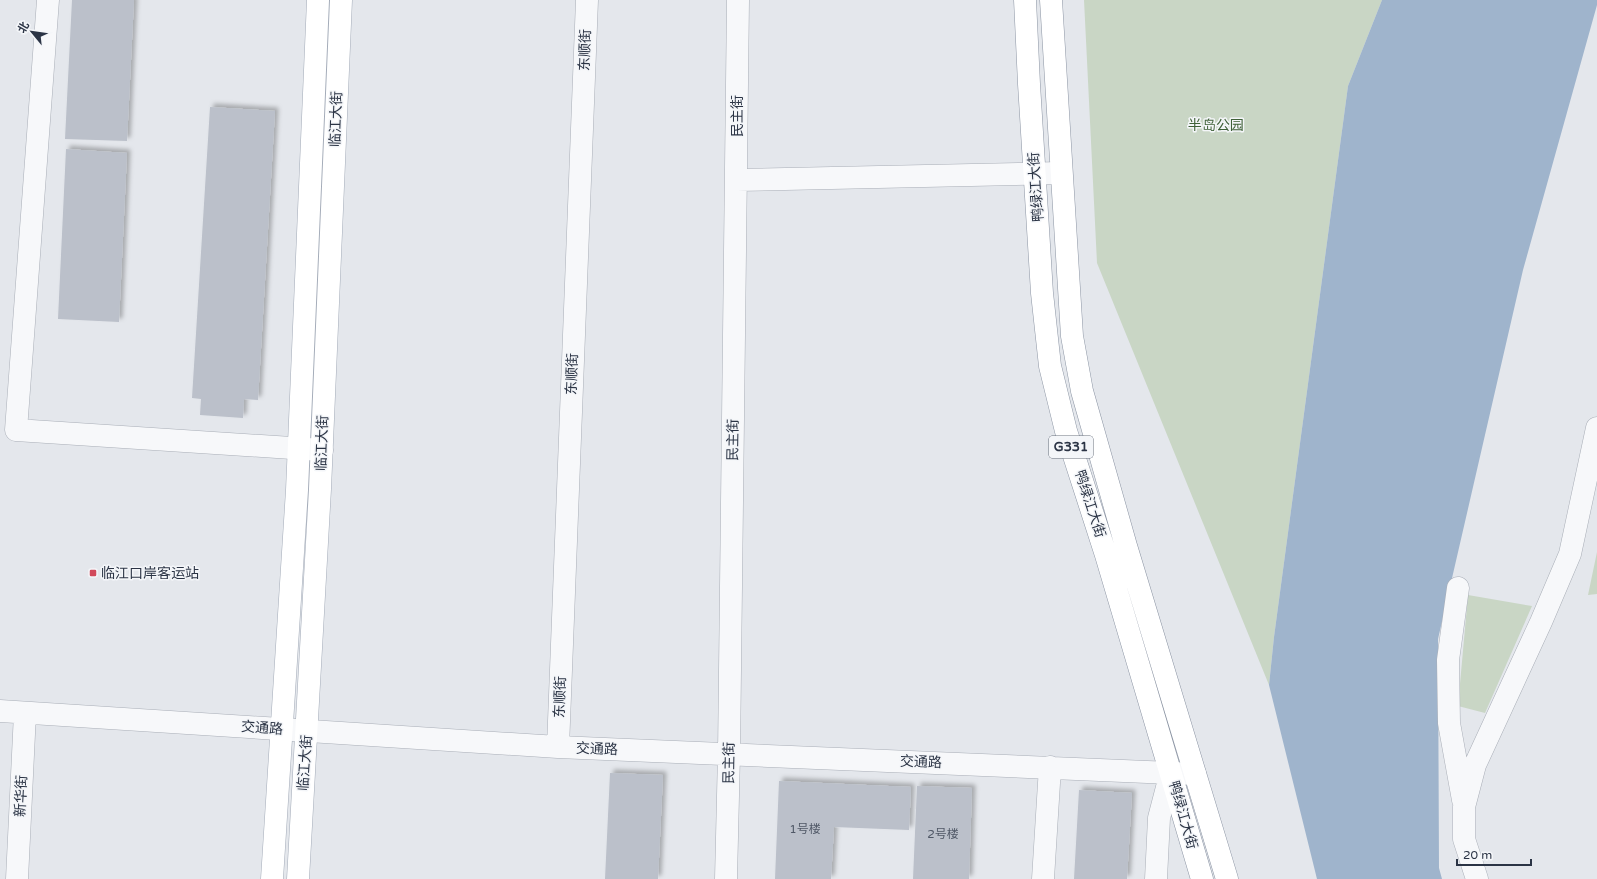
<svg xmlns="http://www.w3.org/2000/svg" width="1597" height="879" viewBox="0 0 1597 879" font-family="'Varela Round','Noto Sans SC',sans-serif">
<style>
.green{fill:#c9d6c5}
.water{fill:#9fb4cc}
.building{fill:#bbc0ca;filter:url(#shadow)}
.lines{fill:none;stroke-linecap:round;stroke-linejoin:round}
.minor-casing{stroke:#a9aeb7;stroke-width:23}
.major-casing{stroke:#a3abb8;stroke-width:23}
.highway-casing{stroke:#8b94a3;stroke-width:23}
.minor{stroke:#f7f8fa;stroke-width:22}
.major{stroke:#fff;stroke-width:22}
.highway{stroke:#fff;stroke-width:22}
.poi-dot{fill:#d1495b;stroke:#f4f6f9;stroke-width:1.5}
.labels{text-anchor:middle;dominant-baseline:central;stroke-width:3;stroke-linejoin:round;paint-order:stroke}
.number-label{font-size:12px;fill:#4f5766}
.shield{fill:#f4f6f9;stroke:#676e7b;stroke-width:1}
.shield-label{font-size:13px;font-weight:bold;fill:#2b3445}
.street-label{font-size:14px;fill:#2b3445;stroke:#f4f6f9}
.park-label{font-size:14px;fill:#3f6138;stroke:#f4f6f9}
.poi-label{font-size:14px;fill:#2b3445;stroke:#f4f6f9;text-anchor:start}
</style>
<defs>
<filter id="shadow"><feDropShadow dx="3.5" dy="-3.5" stdDeviation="2" flood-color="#0004"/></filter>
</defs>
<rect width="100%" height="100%" fill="#e4e7ec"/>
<!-- green -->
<path class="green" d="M 1084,0 L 1382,0 L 1348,86 L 1274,637 L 1269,685 L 1097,263 Z
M 1597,552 L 1597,594 L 1588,595 Z
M 1468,595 L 1532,606 L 1485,713 L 1458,706 Z"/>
<!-- water -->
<path class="water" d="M 1382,0 L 1597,0 L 1597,5 L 1523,270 L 1438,639 L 1439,868 L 1442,879 L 1317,879 L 1269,685 L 1274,637 L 1348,86 Z"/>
<!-- building -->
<path class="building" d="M 72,0 L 134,0 L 127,141 L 65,139 Z
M 210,107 L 275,111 L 258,400 L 244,399 L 243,418 L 200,415 L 201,399 L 192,398 Z
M 66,149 L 127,153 L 119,322 L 58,319 Z
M 610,773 L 663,775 L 658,879 L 605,879 Z
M 779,781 L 911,787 L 909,830 L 834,827 L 831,879 L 775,879 Z
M 917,786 L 972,788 L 969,879 L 913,879 Z
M 1079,790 L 1132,793 L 1127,879 L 1074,879 Z"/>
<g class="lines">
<!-- minor casing -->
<g class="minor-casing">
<path id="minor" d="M 48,0 L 16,430 L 322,450
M 737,180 L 1061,173
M 1458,588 L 1448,660 L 1449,723 L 1463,800
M 0,711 L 558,747 L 1195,774
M 558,747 L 587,0
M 17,879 L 25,713
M 726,879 L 729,754 L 738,0
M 1043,879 L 1050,767
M 1156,879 L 1159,818 L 1171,772
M 1477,879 L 1464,839 L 1464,807 L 1475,765 L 1541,622 L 1570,554 L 1597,428"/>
</g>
<!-- major casing -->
<g class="major-casing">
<path id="major" d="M 272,879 L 297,490 L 318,0
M 298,879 L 320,489 L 341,0"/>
</g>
<!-- highway casing -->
<g class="highway-casing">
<path id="highway" d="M 1025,0 L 1029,84 L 1042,293 L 1050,366 L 1066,431 L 1106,555 L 1202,879
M 1051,0 L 1072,336 L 1082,391 L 1126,546 L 1227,879"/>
</g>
<!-- minor -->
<use href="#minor" class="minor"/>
<!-- major -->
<use href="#major" class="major"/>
<!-- highway -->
<use href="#highway" class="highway"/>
</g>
<!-- markers -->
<rect class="poi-dot" x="89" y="569" width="8" height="8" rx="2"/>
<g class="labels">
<!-- number labels -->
<g class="number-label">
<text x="805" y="829">1号楼</text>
<text x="943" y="834">2号楼</text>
</g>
<!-- shield labels -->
<rect class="shield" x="1049" y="436" width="44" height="22" rx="3"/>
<g class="shield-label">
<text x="1071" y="447">G331</text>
</g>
<!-- street labels -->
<g class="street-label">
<text transform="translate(585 50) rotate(-88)">东顺街</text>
<text transform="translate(737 116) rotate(-90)">民主街</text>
<text transform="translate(336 119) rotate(-88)">临江大街</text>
<text transform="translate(1036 187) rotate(-94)">鸭绿江大街</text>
<text transform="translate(572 374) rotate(-88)">东顺街</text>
<text transform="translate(733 440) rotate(-89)">民主街</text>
<text transform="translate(322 443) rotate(-88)">临江大街</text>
<text transform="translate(1090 504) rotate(72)">鸭绿江大街</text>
<text transform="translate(560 697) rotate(-88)">东顺街</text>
<text transform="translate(262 728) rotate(4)">交通路</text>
<text transform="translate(597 749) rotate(2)">交通路</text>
<text transform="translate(921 762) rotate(2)">交通路</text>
<text transform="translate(305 763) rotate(-86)">临江大街</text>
<text transform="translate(729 763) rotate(-89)">民主街</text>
<text transform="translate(21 796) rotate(-87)">新华街</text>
<text transform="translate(1183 815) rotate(74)">鸭绿江大街</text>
</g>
<!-- park labels -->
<g class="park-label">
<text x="1216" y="125">半岛公园</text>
</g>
<!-- poi labels -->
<g class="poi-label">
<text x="101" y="573">临江口岸客运站</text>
</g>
</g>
<!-- north arrow -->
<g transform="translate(32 32) rotate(299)" stroke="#f4f6f9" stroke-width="3" paint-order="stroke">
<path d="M0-3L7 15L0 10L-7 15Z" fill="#2b3445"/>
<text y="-6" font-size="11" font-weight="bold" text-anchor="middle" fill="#2b3445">北</text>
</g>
<!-- scale -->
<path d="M1457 859v6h74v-6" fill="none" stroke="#2b3445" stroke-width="2"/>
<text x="1463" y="859" font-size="12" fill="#2b3445" stroke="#f4f6f9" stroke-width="3" paint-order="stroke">20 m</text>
</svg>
